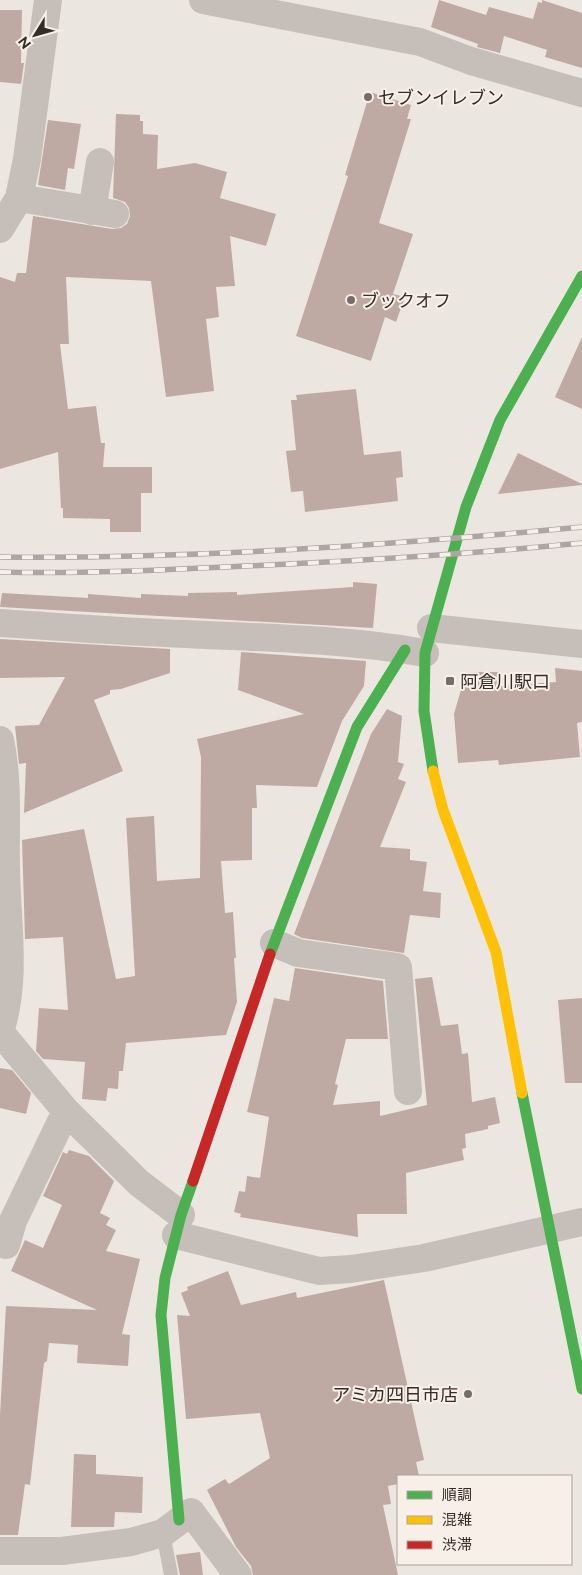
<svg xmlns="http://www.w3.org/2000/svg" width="582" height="1575" viewBox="0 0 582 1575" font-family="Raleway,'Noto Sans JP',sans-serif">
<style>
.building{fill:#bfaaa3}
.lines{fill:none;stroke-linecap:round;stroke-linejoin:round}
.lane{stroke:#c5beb9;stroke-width:14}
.street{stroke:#c5beb9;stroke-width:28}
.fast{stroke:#4caf50;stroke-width:11}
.slow{stroke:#ffc107;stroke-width:11}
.jam{stroke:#c62828;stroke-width:11}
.rail-casing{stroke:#aca7a4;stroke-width:5.5}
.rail{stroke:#f8f0e8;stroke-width:4;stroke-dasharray:11;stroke-linecap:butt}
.poi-dot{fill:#756d69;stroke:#f8f0e8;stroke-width:2}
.labels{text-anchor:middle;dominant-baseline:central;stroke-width:4;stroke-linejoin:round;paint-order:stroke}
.poi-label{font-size:18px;fill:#352c28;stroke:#f8f0e8;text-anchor:start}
</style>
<rect width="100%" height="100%" fill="#ece6e1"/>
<!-- building -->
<path class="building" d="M 439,0 L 486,15 L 489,7 L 533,19 L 538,2 L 542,3 L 542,0 L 582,13 L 582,68 L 545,57 L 547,50 L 504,36 L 500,53 L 477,47 L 478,44 L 431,27 Z
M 0,10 L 22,10 L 21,63 L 24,63 L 21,84 L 0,82 Z
M 370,92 L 411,105 L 407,119 L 411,119 L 379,223 L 413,234 L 393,294 L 405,297 L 396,322 L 385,317 L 371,361 L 296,336 L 348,176 L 345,175 Z
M 116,114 L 140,115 L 140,121 L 143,121 L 143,134 L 158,135 L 157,169 L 195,163 L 227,172 L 220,198 L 276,214 L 266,246 L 230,236 L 235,286 L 216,287 L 219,317 L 206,319 L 214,391 L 166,397 L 151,281 L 66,277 L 69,344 L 60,344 L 68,409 L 96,406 L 101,443 L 105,443 L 103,467 L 152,467 L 152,493 L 141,493 L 141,532 L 110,532 L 110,519 L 63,518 L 63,508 L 61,508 L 58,452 L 0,469 L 0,277 L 15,282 L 17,273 L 26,273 L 33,216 L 112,229 L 121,228 L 127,224 L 130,216 L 129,208 L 125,202 L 113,198 Z
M 48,120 L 81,124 L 74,169 L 68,168 L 65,190 L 38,185 Z
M 582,337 L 582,409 L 555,397 Z
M 356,389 L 364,455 L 401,451 L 403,477 L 396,478 L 398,501 L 305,512 L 303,491 L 291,492 L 286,451 L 296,450 L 291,400 L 297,400 L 296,395 Z
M 518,453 L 582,484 L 582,485 L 498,494 Z
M 353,582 L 377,584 L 373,628 L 0,607 L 2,593 L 88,598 L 88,594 L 141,598 L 141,594 L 188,596 L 188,593 L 237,592 L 237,595 L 353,587 Z
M 0,639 L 170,649 L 170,673 L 121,689 L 110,690 L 110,694 L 94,700 L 123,771 L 24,813 L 26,763 L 19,764 L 15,726 L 39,725 L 65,677 L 0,678 Z
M 241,652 L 366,661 L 364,686 L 342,721 L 317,787 L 256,785 L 257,808 L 252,808 L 252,860 L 221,861 L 225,913 L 233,912 L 236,958 L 234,958 L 237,1002 L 226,1035 L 126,1043 L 123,1071 L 119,1071 L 118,1089 L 108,1088 L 106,1101 L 82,1099 L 85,1062 L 43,1059 L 36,1051 L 39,1008 L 68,1010 L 63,937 L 25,939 L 22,840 L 84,829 L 116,979 L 135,976 L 126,818 L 154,816 L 157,881 L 200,878 L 201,757 L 197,739 L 304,714 L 238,690 Z
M 555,668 L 582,671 L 582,722 L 577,723 L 580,757 L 499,765 L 498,760 L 458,763 L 454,714 L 466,672 L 499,672 L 499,686 L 556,682 Z
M 387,709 L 402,716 L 398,762 L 404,764 L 398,779 L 406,782 L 380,847 L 410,849 L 410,860 L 427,862 L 423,891 L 441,893 L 440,918 L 410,915 L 404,953 L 302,938 L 294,934 L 371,734 Z
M 295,968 L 383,981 L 388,1039 L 346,1039 L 335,1084 L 338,1085 L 333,1105 L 380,1101 L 380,1116 L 427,1105 L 415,979 L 432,977 L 441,1026 L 458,1024 L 462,1054 L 468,1053 L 472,1102 L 495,1097 L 500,1123 L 488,1126 L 488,1129 L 465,1134 L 466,1148 L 462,1149 L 464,1160 L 406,1173 L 407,1214 L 357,1214 L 358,1237 L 240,1217 L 241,1214 L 234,1212 L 239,1191 L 245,1192 L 247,1176 L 260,1178 L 269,1117 L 247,1112 L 274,998 L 289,1001 Z
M 582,998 L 582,1083 L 565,1083 L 558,1000 Z
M 0,1068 L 12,1070 L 31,1093 L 26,1114 L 0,1108 Z
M 69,1150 L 89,1156 L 114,1181 L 100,1213 L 110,1218 L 106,1225 L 116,1230 L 106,1251 L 140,1259 L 122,1334 L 130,1335 L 128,1366 L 77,1363 L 78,1345 L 49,1343 L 47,1361 L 44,1363 L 30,1485 L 25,1484 L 18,1535 L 0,1535 L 0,1415 L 6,1306 L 97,1310 L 11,1271 L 25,1240 L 43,1248 L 62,1205 L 43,1196 L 63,1152 L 67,1154 Z
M 228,1271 L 241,1305 L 296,1292 L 297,1298 L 384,1280 L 424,1460 L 416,1462 L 419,1476 L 398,1476 L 398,1484 L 388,1486 L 391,1504 L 383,1505 L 398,1575 L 253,1575 L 251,1566 L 236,1547 L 207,1490 L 225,1479 L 229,1484 L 270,1458 L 260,1413 L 186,1419 L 177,1315 L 190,1316 L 181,1293 L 188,1290 L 187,1287 Z
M 74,1454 L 96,1455 L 96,1474 L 143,1477 L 142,1513 L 115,1512 L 114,1527 L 71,1527 Z
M 200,1552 L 203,1575 L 180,1575 L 176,1555 Z"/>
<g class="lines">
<!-- lane -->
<path class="lane" d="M 163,1533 L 171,1575"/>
<!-- street -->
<path class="street" d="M 203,0 L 420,42 L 471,61 L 582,93
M 19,198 L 115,214
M 92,211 L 100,162
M 0,229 L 19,198 L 27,159 L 48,0
M 0,623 C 62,627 124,632 186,634 C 266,638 346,639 425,653
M 431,628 L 582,644
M 0,740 C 9,782 5,826 6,869 C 7,924 17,979 0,1032
M 274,943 L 298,953 L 398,967 L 408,1091
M 0,1032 L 66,1111 L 139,1183 L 181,1215
M 176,1235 L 319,1271 L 351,1269 L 424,1258 L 582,1222
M 6,1245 L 13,1221 L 66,1111
M 0,1551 L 62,1551 L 131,1542 L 163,1533 L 191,1512 L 238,1575"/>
<!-- fast -->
<path class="fast" d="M 433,771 L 424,711 L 425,653 L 466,507 L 500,420 L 582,276
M 270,954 L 357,727 L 405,650
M 522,1093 L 582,1389
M 179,1520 L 161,1315 L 165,1278 L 181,1215 L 193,1181"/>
<!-- slow -->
<path class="slow" d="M 433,771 L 443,810 L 496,952 L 522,1093"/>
<!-- jam -->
<path class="jam" d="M 193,1181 L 270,954"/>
<!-- rail casing -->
<g class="rail-casing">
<path id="rail" d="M 0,557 C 194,559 389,545 582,527
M 0,572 C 82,574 164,570 246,566 C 358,561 470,554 582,543"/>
</g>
<!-- rail -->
<use href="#rail" class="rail"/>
</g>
<!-- markers -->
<g class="poi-dot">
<circle cx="368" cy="97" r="5"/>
<circle cx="351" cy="300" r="5"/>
<rect x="445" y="676" width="10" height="10" rx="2.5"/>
<circle cx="468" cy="1394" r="5"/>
</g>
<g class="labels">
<!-- poi labels -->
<g class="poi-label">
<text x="378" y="97">セブンイレブン</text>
<text x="361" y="300">ブックオフ</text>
<text x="460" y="681">阿倉川駅口</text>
<text x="458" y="1394" text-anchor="end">アミカ四日市店</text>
</g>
</g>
<!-- legend -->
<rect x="397" y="1475" width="175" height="90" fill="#f8f0e8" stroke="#aaa29b"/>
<rect x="407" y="1491" width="25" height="8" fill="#4caf50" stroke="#aaa29b"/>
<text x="442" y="1500" font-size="15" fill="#352c28">順調</text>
<rect x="407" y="1516" width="25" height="8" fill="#ffc107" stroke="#aaa29b"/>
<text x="442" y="1525" font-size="15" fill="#352c28">混雑</text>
<rect x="407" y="1541" width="25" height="8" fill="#c62828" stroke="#aaa29b"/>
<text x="442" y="1550" font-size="15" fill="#352c28">渋滞</text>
<!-- north arrow -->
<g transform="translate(35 35) rotate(233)" stroke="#f8f0e8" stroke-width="4" paint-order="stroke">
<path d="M0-4L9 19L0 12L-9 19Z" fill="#352c28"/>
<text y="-8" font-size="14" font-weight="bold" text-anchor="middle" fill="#352c28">N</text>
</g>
</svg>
